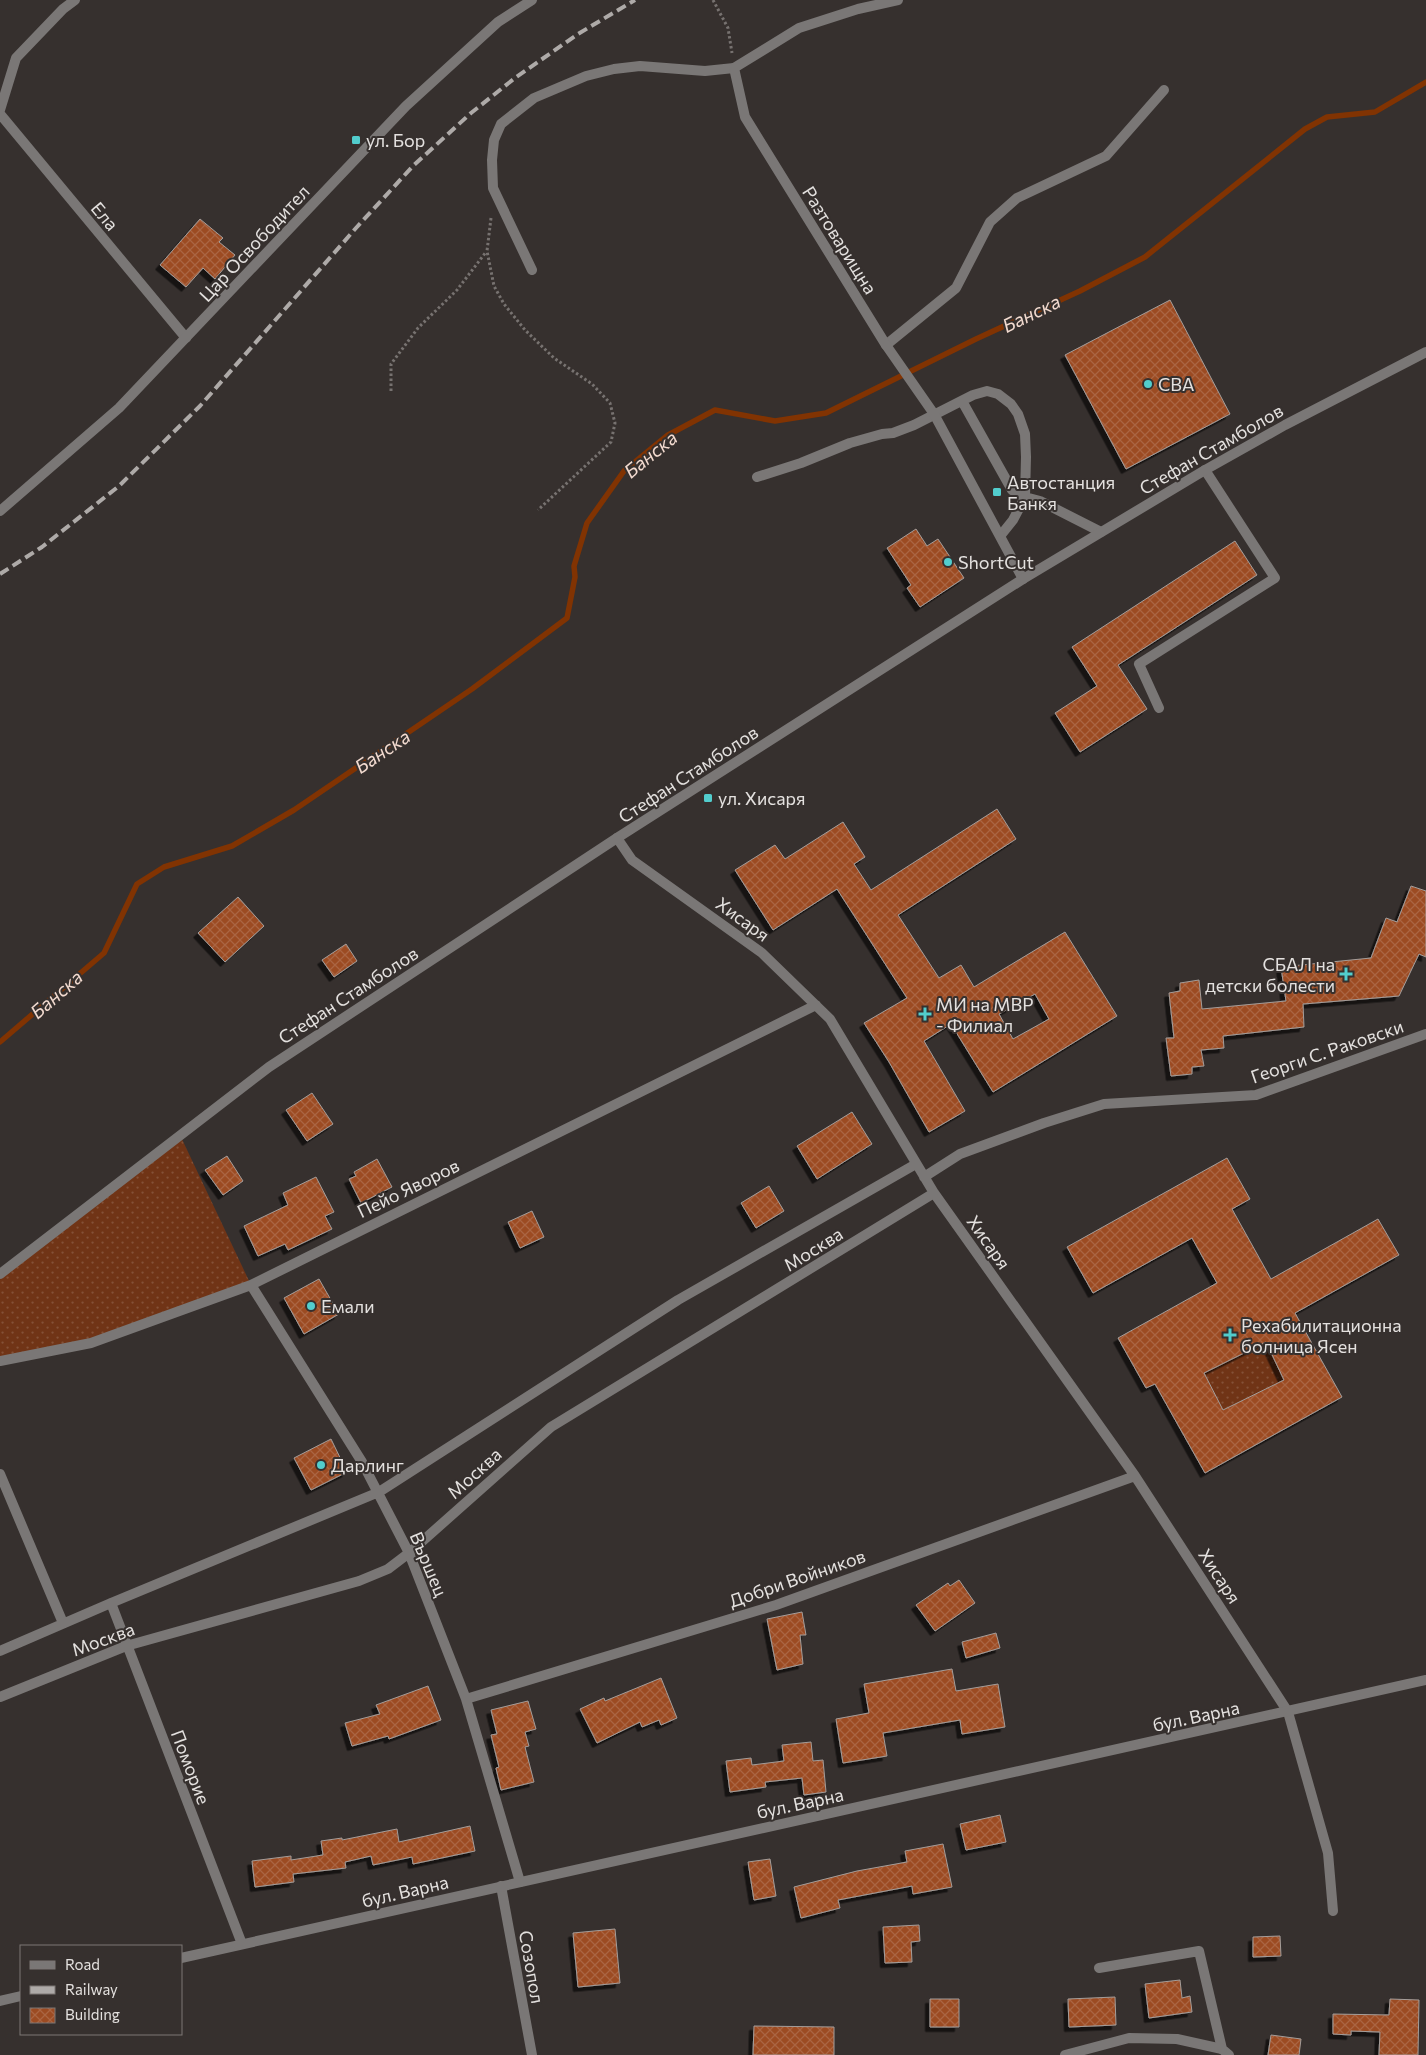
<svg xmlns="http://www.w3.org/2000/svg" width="1426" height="2055" viewBox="0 0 1426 2055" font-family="Commissioner,sans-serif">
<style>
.grass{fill:url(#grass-dots)}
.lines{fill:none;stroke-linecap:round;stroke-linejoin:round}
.stream{stroke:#813302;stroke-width:5.5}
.building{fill:url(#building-cross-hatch);stroke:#a49d9a;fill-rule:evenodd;filter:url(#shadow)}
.path{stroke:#777270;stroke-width:3;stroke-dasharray:2.5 2.5;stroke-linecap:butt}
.service{stroke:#7a7776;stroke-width:10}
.minor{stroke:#7a7776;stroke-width:10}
.tertiary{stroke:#7a7776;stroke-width:10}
.rail{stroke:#aeaaa8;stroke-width:4;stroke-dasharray:10 5;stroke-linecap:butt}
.poi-dot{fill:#52cdcd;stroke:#36302e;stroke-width:2}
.labels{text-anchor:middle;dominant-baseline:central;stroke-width:4;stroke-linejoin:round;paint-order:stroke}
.poi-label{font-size:18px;fill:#e4e1df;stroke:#36302e;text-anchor:start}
.street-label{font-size:18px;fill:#e4e1df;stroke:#36302e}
.water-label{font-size:19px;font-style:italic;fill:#f3dbd0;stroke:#36302e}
</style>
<defs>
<pattern id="grass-dots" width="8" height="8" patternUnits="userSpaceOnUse" patternTransform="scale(1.25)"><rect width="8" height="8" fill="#703416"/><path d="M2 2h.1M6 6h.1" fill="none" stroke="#845137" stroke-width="1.8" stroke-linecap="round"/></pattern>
<pattern id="building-cross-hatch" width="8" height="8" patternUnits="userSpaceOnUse" patternTransform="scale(1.25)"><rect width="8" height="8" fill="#9c4b22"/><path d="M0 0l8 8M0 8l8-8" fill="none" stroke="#aa6542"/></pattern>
<filter id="shadow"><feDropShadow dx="-4.5" dy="4.5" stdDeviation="0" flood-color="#0009"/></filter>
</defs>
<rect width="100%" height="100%" fill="#36302e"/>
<!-- grass -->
<path class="grass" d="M 180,1135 L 251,1285 L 91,1343 L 0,1361 L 0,1274 Z
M 1259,1329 L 1284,1380 L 1223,1410 L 1204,1373 L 1242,1354 Z"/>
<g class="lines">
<!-- stream -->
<path class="stream" d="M 0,1042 L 104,953 L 137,884 L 164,867 L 232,846 L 294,810 L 472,689 L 567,618 L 575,577 L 574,566 L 587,523 L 624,471 L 668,435 L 715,410 L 775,421 L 826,413 L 976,339 L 1080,291 L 1145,257 L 1305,129 L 1327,117 L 1375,112 L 1426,82"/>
</g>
<!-- building -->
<path class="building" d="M 200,219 L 223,238 L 219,242 L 235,255 L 215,279 L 203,268 L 186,287 L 160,265 Z
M 1170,300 L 1230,414 L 1126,469 L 1065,355 Z
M 916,529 L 927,546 L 938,539 L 964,578 L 920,607 L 907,588 L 911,585 L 887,548 Z
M 1235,541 L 1257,575 L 1118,665 L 1147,709 L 1080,752 L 1055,713 L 1097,686 L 1072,647 Z
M 997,809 L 1016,839 L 898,915 L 939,978 L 961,965 L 974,987 L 1065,932 L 1117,1016 L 993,1092 L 951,1024 L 924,1041 L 965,1111 L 929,1132 L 889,1062 L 864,1023 L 907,998 L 837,889 L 773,930 L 735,870 L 775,845 L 785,859 L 843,822 L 865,857 L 854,864 L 871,890 ZM 1035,994 L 1049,1019 L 1013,1039 L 999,1014 Z
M 1411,886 L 1426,891 L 1426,957 L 1419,954 L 1399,996 L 1303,1004 L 1304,1027 L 1223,1036 L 1224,1048 L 1201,1050 L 1204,1066 L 1192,1067 L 1192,1074 L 1171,1076 L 1166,1038 L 1174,1038 L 1169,993 L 1180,991 L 1180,983 L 1199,980 L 1202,1009 L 1286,1001 L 1281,967 L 1371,958 L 1386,918 L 1397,922 Z
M 238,897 L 264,926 L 225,962 L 198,933 Z
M 346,944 L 357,961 L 334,977 L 322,960 Z
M 312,1093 L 333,1124 L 307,1141 L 286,1110 Z
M 852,1112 L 872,1144 L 817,1179 L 797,1146 Z
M 227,1156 L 243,1181 L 223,1195 L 205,1170 Z
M 1227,1158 L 1250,1199 L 1232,1209 L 1271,1279 L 1378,1219 L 1399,1255 L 1295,1313 L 1342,1397 L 1205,1473 L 1155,1384 L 1146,1388 L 1118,1338 L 1217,1283 L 1192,1238 L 1093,1293 L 1067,1247 ZM 1266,1342 L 1284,1380 L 1223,1410 L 1204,1373 Z
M 377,1159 L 392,1187 L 361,1203 L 349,1179 L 356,1176 L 354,1172 Z
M 316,1177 L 334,1212 L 325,1216 L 332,1229 L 288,1250 L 285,1244 L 258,1256 L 244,1226 L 288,1205 L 283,1193 Z
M 769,1186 L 784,1211 L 756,1228 L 741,1203 Z
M 532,1211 L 544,1237 L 520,1248 L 508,1222 Z
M 319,1279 L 339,1314 L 304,1334 L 284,1298 Z
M 331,1439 L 347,1472 L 311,1490 L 294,1458 Z
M 959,1580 L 975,1603 L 935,1631 L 916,1605 L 948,1583 L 950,1586 Z
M 802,1612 L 806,1635 L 800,1635 L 803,1664 L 777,1670 L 767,1619 Z
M 996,1633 L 1000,1648 L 966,1658 L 962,1642 Z
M 952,1669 L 956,1691 L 998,1684 L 1005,1727 L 962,1734 L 960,1720 L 883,1733 L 887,1756 L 843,1763 L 836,1719 L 869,1713 L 864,1684 Z
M 661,1678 L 677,1718 L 661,1725 L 659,1720 L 642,1727 L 640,1722 L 597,1743 L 580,1709 L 604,1698 L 605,1701 Z
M 428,1686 L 441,1720 L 389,1739 L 388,1736 L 352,1746 L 345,1723 L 380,1714 L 376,1705 Z
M 528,1701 L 536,1729 L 525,1732 L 529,1746 L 525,1747 L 534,1782 L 501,1790 L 496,1768 L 499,1767 L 491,1735 L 497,1734 L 491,1710 Z
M 811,1742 L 813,1761 L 823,1760 L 826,1792 L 804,1795 L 802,1778 L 765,1782 L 766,1787 L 730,1792 L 726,1761 L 751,1758 L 752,1765 L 784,1761 L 782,1745 Z
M 1000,1815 L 1006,1842 L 966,1850 L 960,1824 Z
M 470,1826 L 475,1851 L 413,1864 L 412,1857 L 373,1865 L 371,1856 L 345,1862 L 346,1868 L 293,1874 L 294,1882 L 255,1887 L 252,1861 L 291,1856 L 291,1860 L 323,1855 L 321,1841 L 342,1838 L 342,1840 L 397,1829 L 399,1842 Z
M 943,1844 L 952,1887 L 913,1894 L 912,1886 L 838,1900 L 840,1908 L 801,1918 L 794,1887 L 857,1871 L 907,1862 L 905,1851 Z
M 770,1859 L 776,1896 L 754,1900 L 748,1862 Z
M 919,1925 L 920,1941 L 911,1942 L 912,1962 L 885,1963 L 883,1927 Z
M 615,1929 L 620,1983 L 578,1987 L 573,1933 Z
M 1280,1936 L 1281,1956 L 1253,1957 L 1253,1937 Z
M 1180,1980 L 1182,1998 L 1190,1996 L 1192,2012 L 1149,2018 L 1145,1984 Z
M 1115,1997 L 1116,2025 L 1069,2027 L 1068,1999 Z
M 930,1999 L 959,1999 L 959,2027 L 930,2027 Z
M 1390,1999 L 1419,2000 L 1418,2055 L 1379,2055 L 1380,2032 L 1351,2031 L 1351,2035 L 1333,2034 L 1333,2014 L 1389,2015 Z
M 754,2026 L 834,2027 L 834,2055 L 753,2055 Z
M 1271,2035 L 1301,2039 L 1299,2055 L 1268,2055 Z"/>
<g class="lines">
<!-- path -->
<path class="path" d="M 713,0 L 728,28 L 732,53
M 491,218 L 487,251 L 494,286 L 504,304 L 525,330 L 554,358 L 592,384 L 610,403 L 615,423 L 611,442 L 538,510
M 391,391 L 391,364 L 418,328 L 457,290 L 486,252"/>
<!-- service -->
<path class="service" d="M 532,270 L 493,188 L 492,160 L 494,140 L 501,124 L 534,98 L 586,76 L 614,69 L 640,66 L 705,71 L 734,68
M 886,345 L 956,288 L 990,222 L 1017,198 L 1106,156 L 1164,90
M 962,401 L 1012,490 L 1025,497 L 1040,501 L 1101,532
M 757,477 L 801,463 L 850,443 L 882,434 L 893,433 L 914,425 L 973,395 L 987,391 L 998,394 L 1011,404 L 1018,414 L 1025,434 L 1026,457 L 1025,497 L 1013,520 L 1001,535
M 1159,708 L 1139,664 L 1275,578 L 1205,470
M 1099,1968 L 1199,1951 L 1222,2049 L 1229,2055"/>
<!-- minor -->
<path class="minor" d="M 898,0 L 858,9 L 799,28 L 734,68 L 745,117 L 886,345 L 934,414 L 1023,579
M 0,110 L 16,58 L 63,9 L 75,0
M 0,114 L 186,338
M 617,838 L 632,860 L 762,953 L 830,1019 L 934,1193 L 1135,1476 L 1288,1712 L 1328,1853 L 1333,1911
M 924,1177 L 960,1154 L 1044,1123 L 1104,1104 L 1256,1095 L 1426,1034
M 251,1285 L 362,1462 L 409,1553 L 466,1699 L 520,1882
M 0,1361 L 91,1343 L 251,1285 L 816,1005
M 0,1474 L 63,1623
M 111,1603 L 242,1944
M 0,1651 L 111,1603 L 379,1492 L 678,1300 L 916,1164
M 0,1697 L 126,1646 L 359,1581 L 388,1569 L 409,1553 L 551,1427 L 934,1193
M 466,1699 L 776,1605 L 1135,1476
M 501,1886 L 532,2055
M 1065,2055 L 1129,2038 L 1177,2039 L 1222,2049"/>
<!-- tertiary -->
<path class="tertiary" d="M 0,511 L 119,408 L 406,106 L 498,22 L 532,0
M 0,1274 L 269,1067 L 617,838 L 1023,579 L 1205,470 L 1285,425 L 1426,352
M 181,1958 L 1426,1680
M 0,2001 L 21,1996"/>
<!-- rail -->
<path class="rail" d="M 0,574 L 42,547 L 119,486 L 200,406 L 356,228 L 413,166 L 471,113 L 515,78 L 578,34 L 635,0"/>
</g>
<!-- markers -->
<g class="poi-dot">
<rect x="351" y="135" width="10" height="10" rx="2.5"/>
<circle cx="1148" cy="384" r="5"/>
<rect x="992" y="487" width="10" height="10" rx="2.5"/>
<circle cx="948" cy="562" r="5"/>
<rect x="703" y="793" width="10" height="10" rx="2.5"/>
<path d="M1343.5 966.5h5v5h5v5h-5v5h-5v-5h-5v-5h5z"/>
<path d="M922.5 1006.5h5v5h5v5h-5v5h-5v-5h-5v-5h5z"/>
<circle cx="311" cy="1306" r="5"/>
<path d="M1227.5 1327.5h5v5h5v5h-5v5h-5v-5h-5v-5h5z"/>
<circle cx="321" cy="1465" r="5"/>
</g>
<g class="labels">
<!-- poi labels -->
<g class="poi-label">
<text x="366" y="140">ул. Бор</text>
<text x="1158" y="384">CBA</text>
<text x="1007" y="482">Автостанция<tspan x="1007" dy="21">Банкя</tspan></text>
<text x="958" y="562">ShortCut</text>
<text x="718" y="798">ул. Хисаря</text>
<text x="1335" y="964" text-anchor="end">СБАЛ на<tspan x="1335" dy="21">детски болести</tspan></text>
<text x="936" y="1004">МИ на МВР<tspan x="936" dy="21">- Филиал</tspan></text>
<text x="321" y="1306">Емали</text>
<text x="1241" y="1325">Рехабилитационна<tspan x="1241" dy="21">болница Ясен</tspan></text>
<text x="331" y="1465">Дарлинг</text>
</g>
<!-- street labels -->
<g class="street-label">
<text transform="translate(105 216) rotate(50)">Ела</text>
<text transform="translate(840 240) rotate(58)">Разтоварищна</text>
<text transform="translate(254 243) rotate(-47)">Цар Освободител</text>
<text transform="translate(1211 449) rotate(-30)">Стефан Стамболов</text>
<text transform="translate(688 774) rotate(-33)">Стефан Стамболов</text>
<text transform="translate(743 919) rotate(36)">Хисаря</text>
<text transform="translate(348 995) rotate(-33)">Стефан Стамболов</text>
<text transform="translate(1327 1051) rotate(-19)">Георги С. Раковски</text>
<text transform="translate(408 1188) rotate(-26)">Пейо Яворов</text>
<text transform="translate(989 1242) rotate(55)">Хисаря</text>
<text transform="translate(813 1249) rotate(-32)">Москва</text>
<text transform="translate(474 1473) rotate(-42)">Москва</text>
<text transform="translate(429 1564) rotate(67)">Вършец</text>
<text transform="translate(1220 1576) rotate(57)">Хисаря</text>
<text transform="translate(797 1578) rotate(-19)">Добри Войников</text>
<text transform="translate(103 1639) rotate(-20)">Москва</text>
<text transform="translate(1196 1716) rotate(-12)">бул. Варна</text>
<text transform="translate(191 1767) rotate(69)">Поморие</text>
<text transform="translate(800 1803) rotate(-12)">бул. Варна</text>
<text transform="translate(405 1891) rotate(-13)">бул. Варна</text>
<text transform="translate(532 1967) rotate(80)">Созопол</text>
</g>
<!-- water labels -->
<g class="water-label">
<text transform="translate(1031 313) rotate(-26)">Банска</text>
<text transform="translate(650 454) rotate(-39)">Банска</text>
<text transform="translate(382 751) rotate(-34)">Банска</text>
<text transform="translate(56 994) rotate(-41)">Банска</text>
</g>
</g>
<!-- legend -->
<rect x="20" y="1945" width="162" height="90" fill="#36302e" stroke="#7c7775"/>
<rect x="30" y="1961" width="25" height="8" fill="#7a7776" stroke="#7c7775"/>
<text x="65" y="1970" font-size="15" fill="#e4e1df">Road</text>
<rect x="30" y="1986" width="25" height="8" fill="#aeaaa8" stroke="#7c7775"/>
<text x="65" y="1995" font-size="15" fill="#e4e1df">Railway</text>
<rect x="30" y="2008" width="25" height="15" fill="url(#building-cross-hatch)" stroke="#7c7775"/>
<text x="65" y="2020" font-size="15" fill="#e4e1df">Building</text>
</svg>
